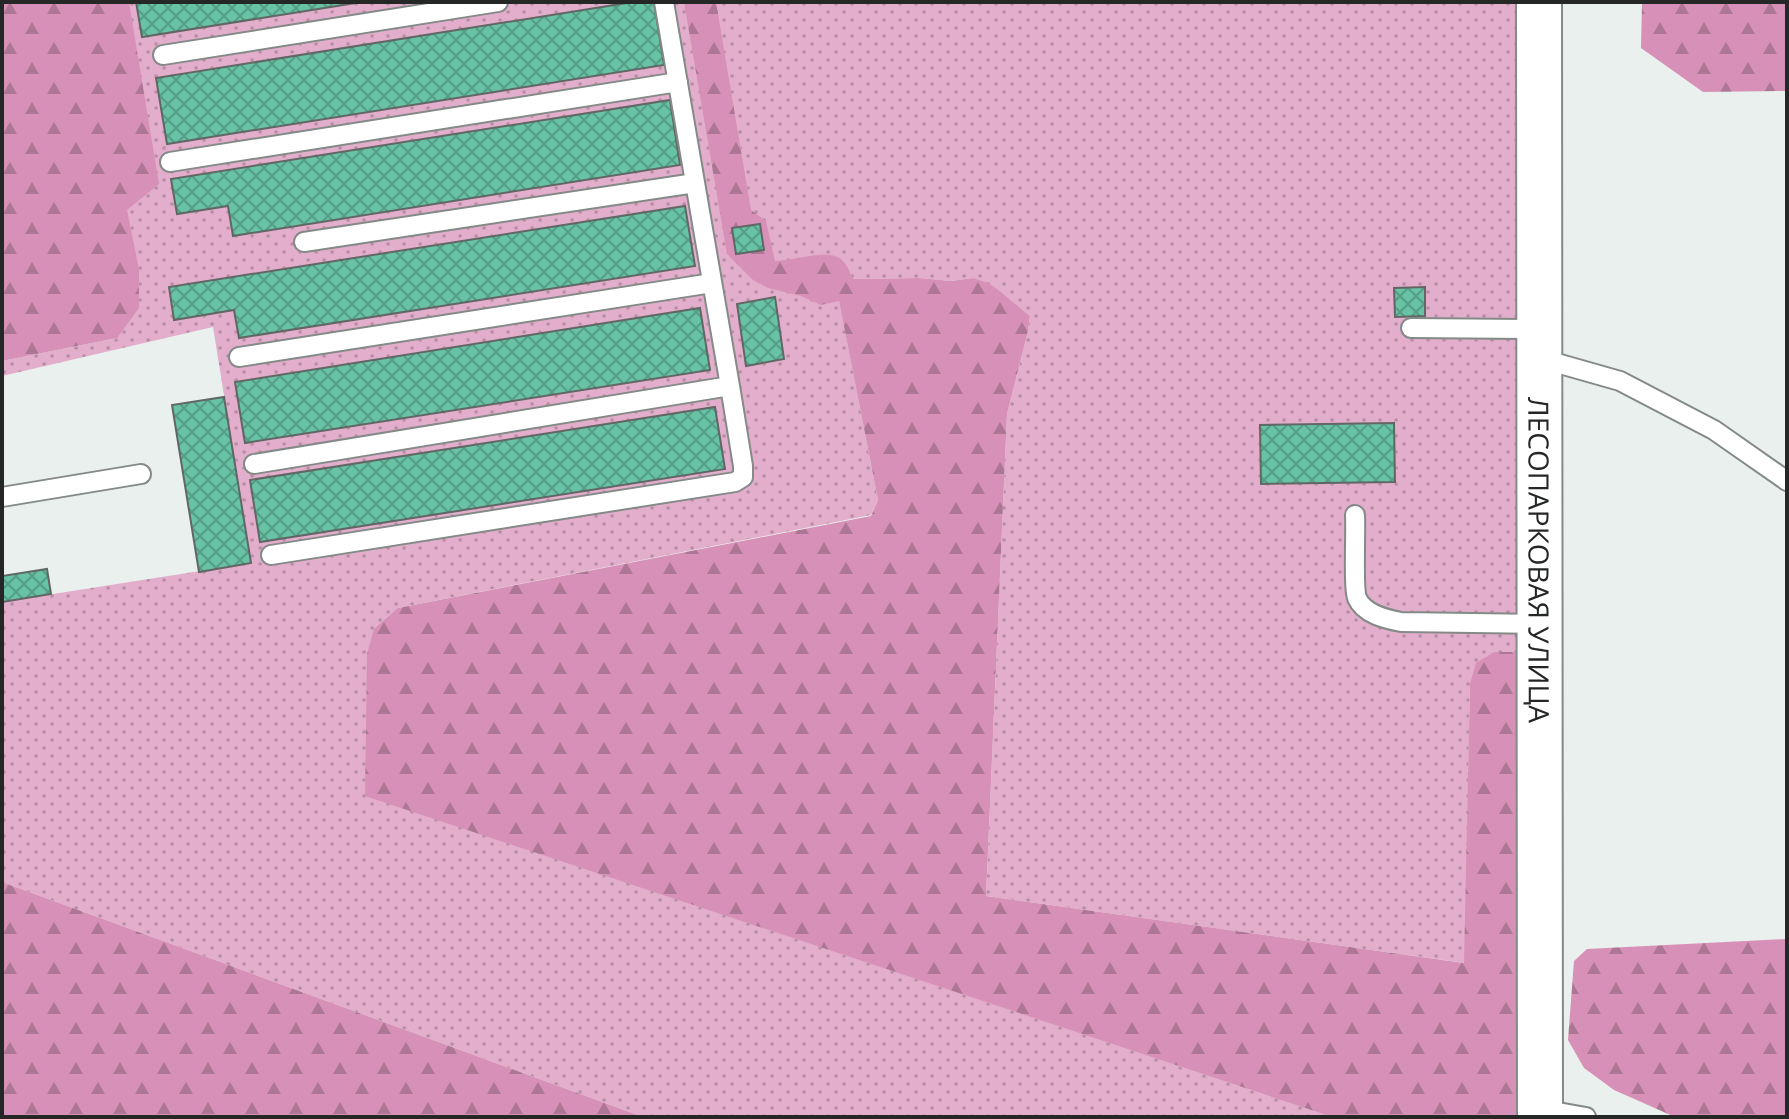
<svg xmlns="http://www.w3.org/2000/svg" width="1789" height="1119" viewBox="0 0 1789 1119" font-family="'Open Sans',sans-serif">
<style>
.grass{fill:url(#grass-dots)}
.forest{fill:url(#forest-firs)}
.building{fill:url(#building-cross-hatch);stroke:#606764;stroke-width:2}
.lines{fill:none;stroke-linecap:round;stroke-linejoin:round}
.lane-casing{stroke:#838a87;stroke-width:22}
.secondary-casing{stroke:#838a87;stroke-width:48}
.lane{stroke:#fff;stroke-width:18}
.secondary{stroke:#fff;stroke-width:44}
.labels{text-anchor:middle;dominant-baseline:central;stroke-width:6;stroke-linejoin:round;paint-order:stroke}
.street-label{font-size:28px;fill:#242725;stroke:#f6fefb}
</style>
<defs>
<pattern id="grass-dots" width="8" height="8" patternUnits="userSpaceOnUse" patternTransform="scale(2)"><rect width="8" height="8" fill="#e3aecb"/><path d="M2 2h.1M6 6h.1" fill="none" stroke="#b88ea5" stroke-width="1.8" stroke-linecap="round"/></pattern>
<pattern id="forest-firs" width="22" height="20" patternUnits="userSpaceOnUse" patternTransform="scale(2)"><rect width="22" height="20" fill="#d790b7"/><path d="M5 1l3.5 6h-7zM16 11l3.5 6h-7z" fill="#ae7695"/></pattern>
<pattern id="building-cross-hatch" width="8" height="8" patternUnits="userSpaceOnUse" patternTransform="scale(2)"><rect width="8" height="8" fill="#68c2a5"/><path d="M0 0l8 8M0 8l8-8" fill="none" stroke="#559e86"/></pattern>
</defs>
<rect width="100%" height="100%" fill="#e9f0ee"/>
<!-- grass -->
<path class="grass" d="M 86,2 L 1518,2 L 1523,652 L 1470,684 L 1465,963 L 986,896 L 1007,414 L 1028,331 L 1030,316 L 1000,291 L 973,278 L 951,281 L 919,278 L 852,279 L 839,300 L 878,500 L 871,515 L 398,608 L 365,795 L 1332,1117 L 643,1117 L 2,882 L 2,602 L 251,563 L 213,327 L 2,376 L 2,361 L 117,338 Z"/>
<!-- forest -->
<path class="forest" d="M 2,2 L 129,2 L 159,184 L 127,210 L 139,270 L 139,308 L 117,338 L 2,361 Z
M 684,2 L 716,2 L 751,210 L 766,221 L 775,261 C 794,261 831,247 843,261 C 847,265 850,273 853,279 L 919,278 L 951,281 L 973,278 L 988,283 L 1000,291 L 1030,316 L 1028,331 L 1007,414 L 986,896 L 1464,963 L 1470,684 L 1476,663 L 1494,652 L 1523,652 L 1527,1117 L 1332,1117 L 365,796 L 367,654 L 374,629 L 398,608 L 871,516 L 878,500 L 839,301 L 821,305 L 801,296 L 768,288 L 753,280 L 727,254 Z
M 1642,2 L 1787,2 L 1787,91 L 1703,92 L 1641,48 Z
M 2,882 L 643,1117 L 2,1117 Z
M 1787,939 L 1787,1117 L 1675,1117 L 1614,1090 L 1584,1068 L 1568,1040 L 1574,961 L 1587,949 Z"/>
<!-- building -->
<path class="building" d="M 136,2 L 362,2 L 142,37 Z
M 633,2 L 654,2 L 664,65 L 167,144 L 156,78 Z
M 670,100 L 680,165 L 233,236 L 228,206 L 177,214 L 171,179 Z
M 685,206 L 695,266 L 239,338 L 234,310 L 174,320 L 169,287 Z
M 760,224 L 764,250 L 736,254 L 732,228 Z
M 1425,287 L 1425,316 L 1395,317 L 1394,288 Z
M 775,297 L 784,359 L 746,366 L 737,304 Z
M 700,308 L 710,370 L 245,443 L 235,382 Z
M 224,397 L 251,563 L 199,572 L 172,405 Z
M 715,407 L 725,469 L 260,542 L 250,480 Z
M 1394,423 L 1395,482 L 1261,484 L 1260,425 Z
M 47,569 L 51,594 L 2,602 L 2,576 Z"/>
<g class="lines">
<!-- lane casing -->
<g class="lane-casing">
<path id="lane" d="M 163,55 L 498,2
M 170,162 L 678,82
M 304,242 L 695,183
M 1411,328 L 1539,329
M 239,357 L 712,283
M 1539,358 L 1620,381 L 1714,430 L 1787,481
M 254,464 L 730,386 L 664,2
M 2,497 L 141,474
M 1355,515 C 1356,530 1353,588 1357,598 C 1364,614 1385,619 1401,622 L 1539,624
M 271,555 L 735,482 L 743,477 L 743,466 L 730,386
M 1541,1109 L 1586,1117"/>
</g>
<!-- secondary casing -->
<g class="secondary-casing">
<g id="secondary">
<path id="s1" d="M 1539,2 L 1540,1117"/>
</g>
</g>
<!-- lane -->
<use href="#lane" class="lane"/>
<!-- secondary -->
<use href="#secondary" class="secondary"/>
</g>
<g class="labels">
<!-- street labels -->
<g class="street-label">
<text stroke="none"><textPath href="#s1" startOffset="558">ЛЕСОПАРКОВАЯ УЛИЦА</textPath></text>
</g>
</g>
<!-- border -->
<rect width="1789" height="1119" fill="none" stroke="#242725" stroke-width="8"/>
</svg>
